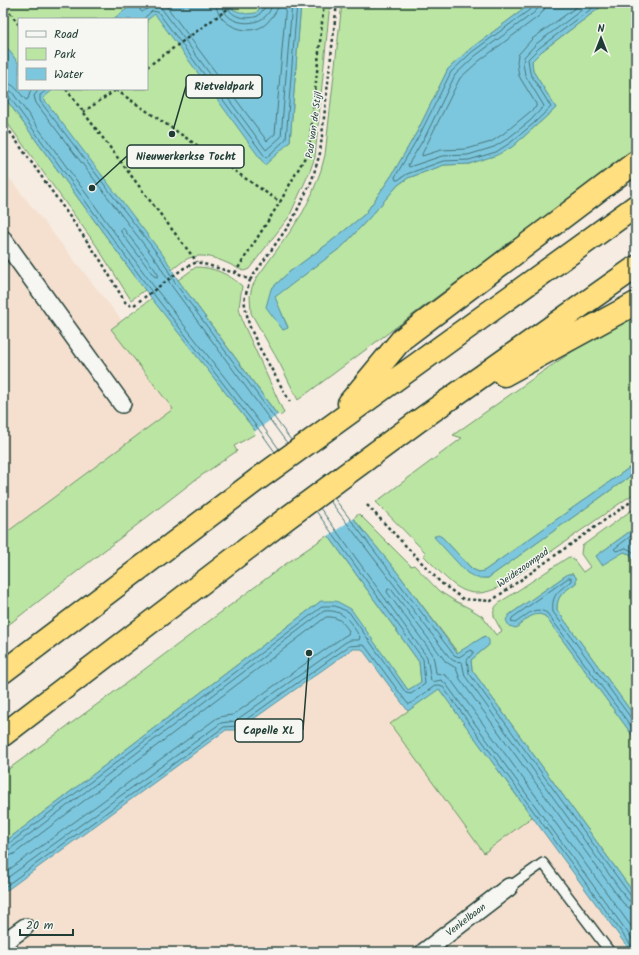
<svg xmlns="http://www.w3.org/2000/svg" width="639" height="955" viewBox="0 0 639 955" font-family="Kalam,sans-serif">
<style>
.built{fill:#f5e0cf}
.green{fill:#bbe5a2;stroke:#6d916b}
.water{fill:#7dc7de;stroke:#57909a}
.pier{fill:#f6ece2}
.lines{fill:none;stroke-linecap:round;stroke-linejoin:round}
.shore{stroke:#457478;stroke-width:1}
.lane-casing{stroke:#1f3d34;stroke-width:12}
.street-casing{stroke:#1f3d34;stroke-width:20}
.highway-casing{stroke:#1f3d34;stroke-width:25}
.path{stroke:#1f3d34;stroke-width:2.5;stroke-dasharray:3 3;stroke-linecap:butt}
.lane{stroke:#f6f6f2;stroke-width:9}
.street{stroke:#f6f6f2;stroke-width:17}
.highway{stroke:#ffdf80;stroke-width:22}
.labels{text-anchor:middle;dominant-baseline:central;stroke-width:3;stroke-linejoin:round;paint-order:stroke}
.street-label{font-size:10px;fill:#1f3d34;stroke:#f6f6f2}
.leader{fill:none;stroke:#1f3d34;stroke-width:1.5}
.callout-dot{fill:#1f3d34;stroke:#f6f6f2;stroke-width:1.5}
.callout{fill:#f6f6f2;stroke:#1f3d34;stroke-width:1.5}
.callout-label{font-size:11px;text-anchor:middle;font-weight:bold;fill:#1f3d34}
</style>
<rect width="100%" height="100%" fill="#f6ece2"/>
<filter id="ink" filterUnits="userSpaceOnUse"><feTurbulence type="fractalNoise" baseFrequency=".025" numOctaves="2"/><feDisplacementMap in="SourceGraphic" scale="8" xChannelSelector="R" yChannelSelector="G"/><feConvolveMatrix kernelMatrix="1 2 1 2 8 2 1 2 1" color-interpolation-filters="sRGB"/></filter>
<g filter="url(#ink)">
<!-- built -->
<path class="built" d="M 3,170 L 195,413 L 3,568 Z
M 352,531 L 636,952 L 3,952 L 3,775 Z"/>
<!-- green -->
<path class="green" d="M 3,3 L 290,3 L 290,141 L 301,3 L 330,3 L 315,157 L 310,171 L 289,217 L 249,269 L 244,271 C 226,263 204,249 185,260 C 180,263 176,267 172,270 L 30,89 L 147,89 L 147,19 L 19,19 L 19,74 L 3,53 Z
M 342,3 L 532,3 L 470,49 L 448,69 L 418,130 L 392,175 L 365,214 L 329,243 L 288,273 L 271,289 L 283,330 L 288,327 L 274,297 L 343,246 L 371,216 L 398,185 L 408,178 L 444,165 L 469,164 L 512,147 L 556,108 L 533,71 L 532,61 L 542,51 L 606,3 L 636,3 L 636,149 L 298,400 L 280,364 L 251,313 L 250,296 L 252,287 L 258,276 L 292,229 L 303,212 L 312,194 L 321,170 L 325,155 Z
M 3,95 L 145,290 L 131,300 L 96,245 L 3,117 Z
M 196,267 C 213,267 229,274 242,286 L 239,308 L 243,323 L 284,413 L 279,417 L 178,280 Z
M 152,298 L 257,433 L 234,446 L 237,451 L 195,480 L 3,629 L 3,535 L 173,409 L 111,329 Z
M 636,308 L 636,463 L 484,571 L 479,572 L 472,569 L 442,537 L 434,536 L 483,578 L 488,578 L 636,472 L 636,492 L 505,584 C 465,607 451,582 423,555 L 426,553 L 376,502 L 462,438 L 453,435 L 545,370 Z
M 636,507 L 636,527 L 596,556 L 624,552 L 630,554 L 636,565 L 636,718 L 557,610 C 556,595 565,591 576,583 L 576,577 L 573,574 L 568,574 L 509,615 L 516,628 C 525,621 533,610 545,616 L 636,740 L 636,896 L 472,670 L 471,660 L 489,645 L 485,636 L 458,653 L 397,572 L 353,518 L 359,514 L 411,566 L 414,565 L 439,591 L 455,601 L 469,608 L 482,616 L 496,635 L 502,631 C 491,614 489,608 508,597 L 567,558 L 569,557 L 574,560 L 583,572 L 590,567 L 581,554 L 582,546 Z
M 328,535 L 419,662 L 421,683 L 408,690 L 390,665 L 321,601 L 3,843 L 3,773 L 110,695 L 287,563 Z
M 439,688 L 532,817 L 484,853 L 390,724 Z"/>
<!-- water -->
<path class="water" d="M 133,3 L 230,3 L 234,10 L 246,14 L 256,13 L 264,3 L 301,3 L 290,142 L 265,165 L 155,14 L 147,20 L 113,19 L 132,5 Z
M 532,3 L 606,3 L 542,51 L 532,61 L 533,71 L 556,108 L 512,147 L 497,155 L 469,164 L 444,165 L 408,178 L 398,185 L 371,216 L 343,246 L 275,297 L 288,328 L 283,330 L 266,307 L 271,289 L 288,273 L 329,243 L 365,214 L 392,175 L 418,130 L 448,69 L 470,49 Z
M 3,42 L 19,64 L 19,89 L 54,89 L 43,98 L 166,259 L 178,280 L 353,518 L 397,572 L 457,653 L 485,636 L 489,640 L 489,645 L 471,660 L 472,670 L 636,896 L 636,952 L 631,952 L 439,689 L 408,711 L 362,649 L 352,649 L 238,730 L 226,730 L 3,893 L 3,843 L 321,601 L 336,601 L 351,609 L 408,690 L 421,682 L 419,662 L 328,535 L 257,433 L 145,290 L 3,95 Z
M 636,463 L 636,472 L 488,578 L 477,578 L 467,573 L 434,537 L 438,535 L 442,537 L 472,569 L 479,572 L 484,571 Z
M 636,527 L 636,565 L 630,554 L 624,552 L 602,565 L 596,556 Z
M 568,574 L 573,574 L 576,577 L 576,583 C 565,591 556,595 557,610 L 636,718 L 636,740 L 545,616 C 533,610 525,621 516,628 L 509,626 L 506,620 L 509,615 Z"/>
<!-- pier -->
<path class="pier" d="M 279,414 L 355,517 L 327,537 L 254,432 Z"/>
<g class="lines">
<!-- shore -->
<path class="shore" d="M 141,3 L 140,10 L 142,12 C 149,8 154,2 162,9 L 266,150 L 281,137 L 292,3
M 164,3 L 267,141 L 275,134 L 286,3
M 216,3 C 216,24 246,37 263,26 C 267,24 269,20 272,17 C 276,12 278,9 278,3
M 222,3 C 223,29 270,30 272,3
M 227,3 C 228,18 247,20 258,16 L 266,6 L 267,3
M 534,3 L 532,8 L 472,52 L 451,72 L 421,132 L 395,177 L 396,180 L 398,180 L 407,174 L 443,161 L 469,160 L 496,152 L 510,143 L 533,124 L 551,107 L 530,73 L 528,59 L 539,48 L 599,3
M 539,3 L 538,8 L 535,12 L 475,56 L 455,75 L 426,135 L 408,165 L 409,167 L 442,156 L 468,155 L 494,147 L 507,139 L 530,121 L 544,106 L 525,75 L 523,63 L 524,57 L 536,44 L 591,3
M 545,3 L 544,10 L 539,16 L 479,61 L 460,78 L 422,154 L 422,156 L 441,150 L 467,149 L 491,142 L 503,134 L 536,107 L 536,104 L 519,76 L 517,62 L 518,55 L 532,39 L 582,3
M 143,19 L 152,11 L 158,12 L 266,158 L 286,139 L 297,3
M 3,82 C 15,83 18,92 26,100 L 28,99 L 31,89
M 3,88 L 8,89 L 12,92 L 152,284 L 264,428 L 279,449
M 39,89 L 34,96 L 36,103 L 158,263 L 171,285 L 287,443
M 48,89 L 40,95 L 40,101 L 163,261 L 175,283 L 291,440
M 3,93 L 8,95 L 148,287 L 260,431 L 275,452
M 123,228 L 153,267 L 158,274 L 157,277 L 154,276 L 121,232 L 121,230 Z
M 334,498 L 454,655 L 459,657 L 470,650 L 473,651 L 473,653 L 467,660 L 469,673 L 631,896 L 636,898
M 330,501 L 450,658 L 454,661 L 462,662 L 465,676 L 627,899 L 631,902 L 636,903
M 320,508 L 427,657 L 431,681 L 432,682 L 441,680 L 446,684 L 636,944
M 636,532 L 614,549 L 616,551 L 626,548 L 632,551 L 636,557
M 636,720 L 631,718 L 553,612 C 551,594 559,591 571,581 L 571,578 L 568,578 L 512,618 L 511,622 L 515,623 C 527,616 533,605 547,613 L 636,733
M 3,846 L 7,845 L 323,606 L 335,606 L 349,612 L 406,693 L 411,694 L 425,684 L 423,659 L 316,511
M 3,851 L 10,849 L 324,611 C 344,609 350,622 360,637 L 359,640 L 350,640 L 346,642 L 235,721 L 221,723 L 3,881
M 3,857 L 9,856 L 14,854 L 326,617 C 338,616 343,622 349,631 L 348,634 L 343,637 L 233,715 L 224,716 L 217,718 L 3,874
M 3,888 L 224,727 L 237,726 L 349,646 L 362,645 L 365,646 L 408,704 L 410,704 L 436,685 L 440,685 L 443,687 L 633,948 L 634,952
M 636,909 L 629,908 L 623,903 L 460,679 L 456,668 L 446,662 L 391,589 L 388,589 L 387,592 L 432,653 L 434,660 L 436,673 L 445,675 L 451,680 L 636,933"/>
<!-- lane casing -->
<g class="lane-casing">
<path id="lane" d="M 509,887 L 543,863 L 610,952"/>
</g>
<!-- street casing -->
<g class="street-casing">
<g id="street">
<path d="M 3,239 L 122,404"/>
<path d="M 3,943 L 25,927"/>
<path id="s1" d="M 424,952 L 509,887"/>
</g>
</g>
<!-- highway casing -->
<g class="highway-casing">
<path id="highway" d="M 504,375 L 636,303
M 349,403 L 402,339 L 636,162
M 3,672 L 258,479 L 636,206
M 3,735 L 287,518 L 417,422 L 636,267"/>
</g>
<!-- path -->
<path class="path" d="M 3,3 L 19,25
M 147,67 L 236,3
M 66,89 L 151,202 L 197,262
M 116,90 L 280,202
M 83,112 L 116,90
M 3,122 L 101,261 L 125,302 L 132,306 L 134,305 L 184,268 L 197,262 L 235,273 L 250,280 L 244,300 L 249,325 L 259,347 L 290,402
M 235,273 L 280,202 L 309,150 L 324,3
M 250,280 L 292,221 L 312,180 L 320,153 L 337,3
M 367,505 L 441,583 L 463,599 L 491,601 L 636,498"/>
<!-- lane -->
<use href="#lane" class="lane"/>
<!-- street -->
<use href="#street" class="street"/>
<!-- highway -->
<use href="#highway" class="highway"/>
</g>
</g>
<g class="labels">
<!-- street labels -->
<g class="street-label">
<text transform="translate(314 125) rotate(-82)">Pad van de Stijl</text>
<text transform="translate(523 568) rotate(-35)">Weidezoompad</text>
<text stroke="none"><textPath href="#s1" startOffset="53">Venkelbaan</textPath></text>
</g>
</g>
<!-- callouts -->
<path class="leader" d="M172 134L186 86M92 188L127 156M309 653L303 730"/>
<g class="callout-dot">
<circle cx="172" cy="134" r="4"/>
<circle cx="92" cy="188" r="4"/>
<circle cx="309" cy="653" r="4"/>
</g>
<g class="callout">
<rect x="186" y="75" width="76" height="23" rx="4"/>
<rect x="127" y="145" width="117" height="23" rx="4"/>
<rect x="235" y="719" width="68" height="23" rx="4"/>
</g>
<g class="callout-label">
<text x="224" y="90">Rietveldpark</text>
<text x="186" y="160">Nieuwerkerkse Tocht</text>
<text x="269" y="734">Capelle XL</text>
</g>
<!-- margin -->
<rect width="639" height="955" fill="none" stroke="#f6f6f2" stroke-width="16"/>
<rect x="8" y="8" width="623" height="939" fill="none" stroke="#1f3d34" stroke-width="1.5" filter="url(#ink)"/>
<!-- legend -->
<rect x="18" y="18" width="130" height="72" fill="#f6f6f2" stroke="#a0aca6"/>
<rect x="26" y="31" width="20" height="6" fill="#f6f6f2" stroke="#a0aca6"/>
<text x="54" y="38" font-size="12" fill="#1f3d34">Road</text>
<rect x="26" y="48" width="20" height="12" fill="#bbe5a2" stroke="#a0aca6"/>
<text x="54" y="58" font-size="12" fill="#1f3d34">Park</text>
<rect x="26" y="68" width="20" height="12" fill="#7dc7de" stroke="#a0aca6"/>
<text x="54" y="78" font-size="12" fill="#1f3d34">Water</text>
<!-- north arrow -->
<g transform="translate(601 38)" stroke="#f6f6f2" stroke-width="3" paint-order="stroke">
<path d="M0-3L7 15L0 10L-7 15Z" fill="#1f3d34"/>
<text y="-6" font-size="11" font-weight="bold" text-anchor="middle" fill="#1f3d34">N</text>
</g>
<!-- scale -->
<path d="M20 929v6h53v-6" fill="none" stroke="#1f3d34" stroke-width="2"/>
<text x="26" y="929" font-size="12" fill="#1f3d34" stroke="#f6f6f2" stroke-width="3" paint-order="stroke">20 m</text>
</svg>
